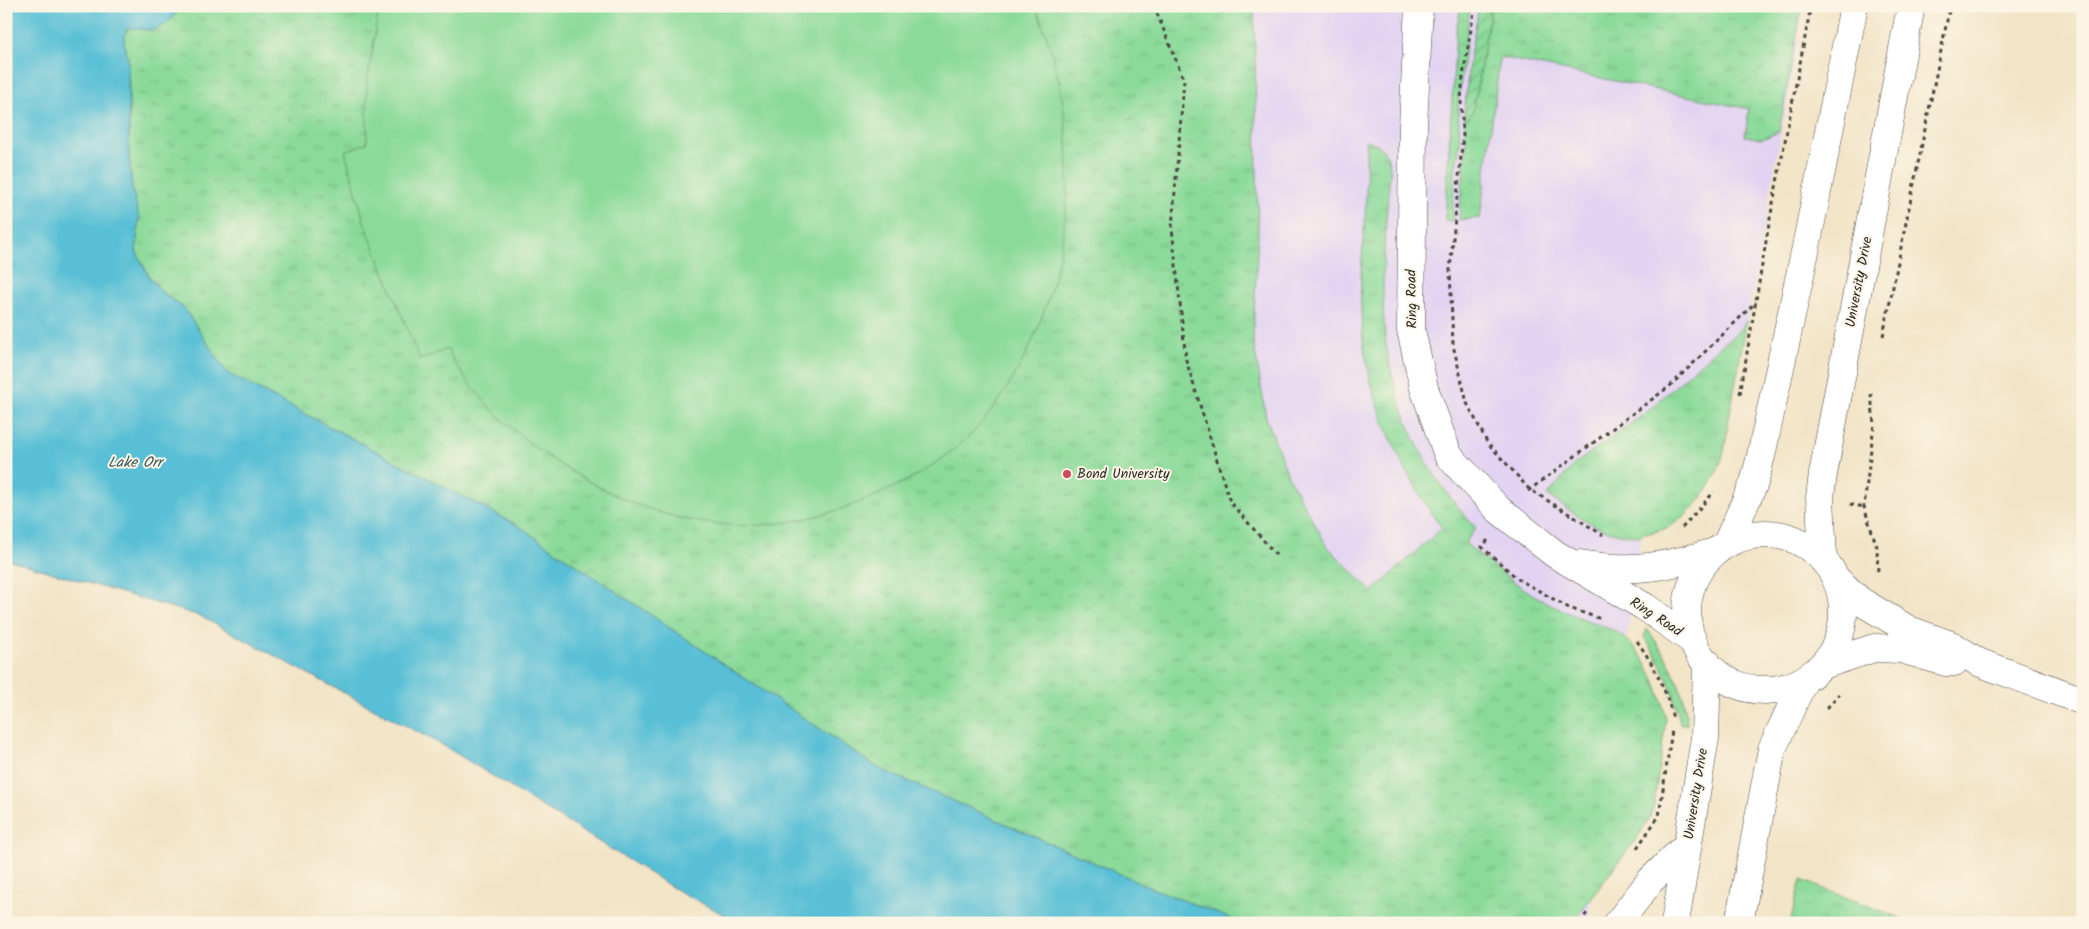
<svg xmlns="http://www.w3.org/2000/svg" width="2089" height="929" viewBox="0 0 2089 929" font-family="Kalam,sans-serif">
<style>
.built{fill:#e3d3f2}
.grass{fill:url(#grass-tufts);stroke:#5b8262}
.garden{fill:url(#garden-furrows);stroke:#5b8262}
.pitch{fill:#8bda9a;stroke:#5b8262}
.water{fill:#59bfd6;stroke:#427580}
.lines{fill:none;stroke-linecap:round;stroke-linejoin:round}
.minor-casing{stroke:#494742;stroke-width:29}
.path{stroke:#494742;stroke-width:3;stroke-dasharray:4 4;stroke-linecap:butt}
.minor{stroke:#fff;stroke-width:28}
.poi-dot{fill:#d1495b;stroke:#fcf5e5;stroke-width:2}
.labels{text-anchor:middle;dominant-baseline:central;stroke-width:4;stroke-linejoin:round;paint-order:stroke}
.street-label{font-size:14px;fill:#2b2b2b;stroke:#fcf5e5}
.poi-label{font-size:14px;fill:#2b2b2b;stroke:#fcf5e5;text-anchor:start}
.water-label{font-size:15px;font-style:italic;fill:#39575e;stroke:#fcf5e5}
</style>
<defs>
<pattern id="grass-tufts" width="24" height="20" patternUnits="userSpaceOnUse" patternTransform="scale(1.25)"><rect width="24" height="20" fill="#8bda9a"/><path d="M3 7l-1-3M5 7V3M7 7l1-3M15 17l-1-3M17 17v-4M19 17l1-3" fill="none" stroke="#78bb85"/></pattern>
<pattern id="garden-furrows" width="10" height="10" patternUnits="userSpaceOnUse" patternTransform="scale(1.25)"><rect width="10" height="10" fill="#8bda9a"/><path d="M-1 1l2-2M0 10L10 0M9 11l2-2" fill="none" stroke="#78bb85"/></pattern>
</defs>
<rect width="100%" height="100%" fill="#fcf5e5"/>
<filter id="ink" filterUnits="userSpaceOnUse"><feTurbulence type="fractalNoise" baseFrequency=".02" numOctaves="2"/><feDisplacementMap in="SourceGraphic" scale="10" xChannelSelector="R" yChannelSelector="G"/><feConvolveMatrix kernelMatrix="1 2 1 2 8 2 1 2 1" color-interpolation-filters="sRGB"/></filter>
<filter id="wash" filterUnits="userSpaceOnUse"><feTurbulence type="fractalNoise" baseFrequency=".0096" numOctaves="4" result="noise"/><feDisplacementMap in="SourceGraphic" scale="20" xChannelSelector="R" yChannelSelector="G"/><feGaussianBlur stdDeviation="1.12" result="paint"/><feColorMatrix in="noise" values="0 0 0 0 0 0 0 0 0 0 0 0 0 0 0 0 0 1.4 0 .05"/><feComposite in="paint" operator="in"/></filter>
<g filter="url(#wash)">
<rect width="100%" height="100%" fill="#f2e4c7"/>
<!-- built -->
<path class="built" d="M 180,6 L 1804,6 L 1721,463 L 1697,503 L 1685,514 L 1669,528 L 1653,533 L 1641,533 L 1588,923 L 1242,923 L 227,373 L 184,308 L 150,30 Z"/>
<!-- grass -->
<path class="grass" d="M 180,6 L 1254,6 L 1258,232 L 1253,339 L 1266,417 L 1289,478 L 1327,546 L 1372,592 L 1442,528 C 1397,464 1363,391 1361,311 C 1359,273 1365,235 1366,197 C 1367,178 1366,159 1366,140 C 1377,143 1387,151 1389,162 C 1392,173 1388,186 1388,196 C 1385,228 1383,260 1383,291 C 1382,383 1414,461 1476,528 L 1465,543 C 1493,567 1522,590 1555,607 C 1574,616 1593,622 1612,630 C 1643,644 1660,688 1666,719 L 1654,805 L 1650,817 L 1637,838 L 1572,923 L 1242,923 L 1159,891 L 878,768 L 517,525 L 227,373 L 184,308 L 163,293 L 149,276 L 136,251 L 139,218 L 132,187 L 129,155 L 129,87 L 124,41 L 126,29 L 138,27 L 150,30 L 176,14 Z
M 1461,6 L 1470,6 L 1458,106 L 1460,143 L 1455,171 L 1452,221 L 1445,221 L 1456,30 Z
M 1491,6 L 1802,6 L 1779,132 L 1762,139 L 1745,136 L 1749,109 L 1500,57 L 1480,218 L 1459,220 L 1466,146 L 1464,117 L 1468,118 L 1473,112 Z
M 1747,320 C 1741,353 1735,386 1729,418 C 1726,433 1726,450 1720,464 C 1709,496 1678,534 1642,533 L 1641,536 C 1604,537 1576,515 1547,495 L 1576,463 L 1647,412 L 1714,351 L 1737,333 Z
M 1647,629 C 1668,657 1685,689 1687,724 L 1680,724 C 1675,692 1662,663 1644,637 Z
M 1801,880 L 1913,923 L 1790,923 Z"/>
<!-- garden -->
<path class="garden" d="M 1479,6 L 1491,6 L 1473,112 L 1468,119 L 1464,117 L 1469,62 Z"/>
<!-- pitch -->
<path class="pitch" d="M 379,6 L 1035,6 C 1093,139 1074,315 979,426 C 952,456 914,479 877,495 C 772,541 681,535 581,477 C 529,448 475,402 447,349 L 420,360 L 365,225 L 345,151 L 367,143 L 367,85 Z"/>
<!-- water -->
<path class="water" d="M 6,6 L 180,6 C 175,17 163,30 150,30 C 141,30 139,27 126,29 L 124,41 L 128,60 L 129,155 L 132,187 L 139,218 L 136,251 L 149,277 L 163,293 L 184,308 L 227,373 L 517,525 L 878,768 L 1159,891 L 1242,923 L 740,923 L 675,889 L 444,746 L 200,616 L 6,559 Z"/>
</g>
<g filter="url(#ink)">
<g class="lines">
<!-- minor casing -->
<g class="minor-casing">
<path id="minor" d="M 1419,6 L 1413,126 L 1411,330 L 1424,388 L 1448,455 L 1499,510 L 1555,554 L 1645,607 L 1693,641
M1687 612a78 78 0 1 1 156 0a78 78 0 1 1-156 0Z
M 1727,543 L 1754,483 L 1761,456 L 1806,247 L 1854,6
M 1823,560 L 1820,497 L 1823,474 L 1911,6
M 1580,564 C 1633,573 1664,567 1715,552
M 1835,578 L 1860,601 L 1909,630 L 1953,646 L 1978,662 L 2083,701
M 1823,665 L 1874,648 L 1901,649 L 1946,662 L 1954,662
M 1618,923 L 1650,881 L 1687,845
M 1675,923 L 1705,738 L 1707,663
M 1739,923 L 1772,749 L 1804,680"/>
</g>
<!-- path -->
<path class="path" d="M 1154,6 L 1184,80 L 1172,228 L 1186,360 L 1230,502 L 1278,557
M 1475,6 L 1463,76 L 1461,99 L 1463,135 L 1450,270 L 1453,345 L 1467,403 L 1487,442 L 1529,489 L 1603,535
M 1883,336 L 1950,6
M 1740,394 L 1769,224 L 1811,6
M 1871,394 L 1874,424 L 1864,507 L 1877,547 L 1878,575
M 1528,491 L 1670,386 L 1756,302
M 1850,504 L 1864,507
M 1682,528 L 1714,492
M 1488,540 L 1482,547 L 1518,579 L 1569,608 L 1601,619
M 1637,641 C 1654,665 1667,691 1673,719
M 1827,708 L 1839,694
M 1637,848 L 1659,816 L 1672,730
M 1580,923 L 1589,910"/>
<!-- minor -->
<use href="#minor" class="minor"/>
</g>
</g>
<!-- markers -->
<circle class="poi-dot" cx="1067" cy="474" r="5"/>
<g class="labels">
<!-- street labels -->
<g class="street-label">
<text transform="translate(1859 282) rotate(-79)">University Drive</text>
<text transform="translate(1412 299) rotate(-91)">Ring Road</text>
<text transform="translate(1656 617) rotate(33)">Ring Road</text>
<text transform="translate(1696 794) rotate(-81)">University Drive</text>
</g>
<!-- poi labels -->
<g class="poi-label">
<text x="1077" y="474">Bond University</text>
</g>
<!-- water labels -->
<g class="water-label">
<text x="135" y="463">Lake Orr</text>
</g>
</g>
<!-- margin -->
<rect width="2089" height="929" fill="none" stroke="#fcf5e5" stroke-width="25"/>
</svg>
